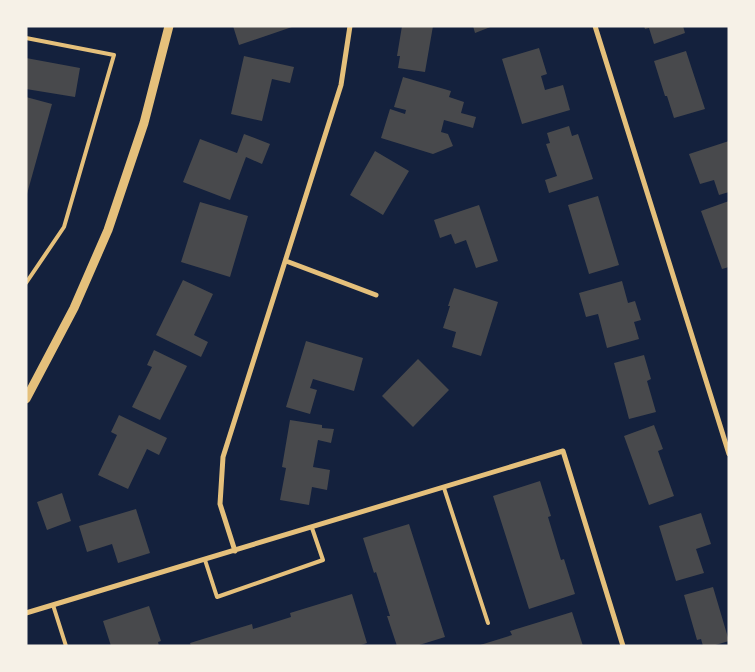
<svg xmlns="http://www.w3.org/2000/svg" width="755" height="672" viewBox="0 0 755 672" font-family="Rubik,sans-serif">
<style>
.building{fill:#48494c}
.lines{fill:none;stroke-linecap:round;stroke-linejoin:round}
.service{stroke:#e5c07b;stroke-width:4}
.minor{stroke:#e5c07b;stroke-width:5}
.tertiary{stroke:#e5c07b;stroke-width:9}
</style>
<rect width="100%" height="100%" fill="#14213d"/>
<!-- building -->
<path class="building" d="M 233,26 L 292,26 L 292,27 L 239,45 Z
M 402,26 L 433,26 L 425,72 L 398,68 L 400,56 L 397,56 Z
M 473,26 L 493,26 L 475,33 Z
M 644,26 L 683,26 L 685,33 L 654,44 L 649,28 L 645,29 Z
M 539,48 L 547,74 L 541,76 L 545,90 L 563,85 L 570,110 L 522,124 L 502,59 Z
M 686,51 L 705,109 L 674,118 L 667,96 L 665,96 L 654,61 Z
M 244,56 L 294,67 L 290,83 L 272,79 L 262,121 L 231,114 Z
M 26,58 L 80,68 L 75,97 L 26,89 Z
M 403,77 L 451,91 L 449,97 L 464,102 L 461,113 L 476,117 L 473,128 L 444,120 L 441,132 L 448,134 L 453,146 L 433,154 L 381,138 L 390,109 L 405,114 L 406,110 L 394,107 Z
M 26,97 L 52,104 L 27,194 L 26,194 Z
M 569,126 L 572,136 L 578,134 L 593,179 L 549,193 L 545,180 L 557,176 L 546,144 L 550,143 L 547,133 Z
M 244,134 L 270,144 L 262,164 L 246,157 L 230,200 L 183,182 L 200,139 L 237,153 Z
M 729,141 L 729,192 L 719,195 L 714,180 L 700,184 L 689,154 Z
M 375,151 L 409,171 L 383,215 L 350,195 Z
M 598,196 L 619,265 L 589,274 L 568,205 Z
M 729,201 L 729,267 L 722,269 L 701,211 Z
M 200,202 L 248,216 L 230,277 L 181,262 Z
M 479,205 L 498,261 L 476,268 L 466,240 L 455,244 L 451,234 L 440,238 L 434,220 Z
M 183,280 L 213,294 L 194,335 L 208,342 L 201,357 L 156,335 Z
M 622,281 L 628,303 L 635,301 L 641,320 L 634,322 L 639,339 L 607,348 L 598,314 L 586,317 L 579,293 Z
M 454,288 L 498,302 L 481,356 L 452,347 L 456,332 L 443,328 L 450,306 L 448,306 Z
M 306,341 L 363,358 L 354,391 L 313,379 L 310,388 L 317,390 L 310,414 L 286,407 Z
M 154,350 L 187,366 L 160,420 L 132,407 L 152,367 L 147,365 Z
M 644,355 L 651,379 L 647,381 L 656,412 L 629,419 L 614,363 Z
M 418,359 L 449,390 L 413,427 L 382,396 Z
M 119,415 L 167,438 L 159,455 L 147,449 L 128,489 L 98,475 L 117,435 L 111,432 Z
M 290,420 L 322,425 L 322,428 L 334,429 L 331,443 L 318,440 L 313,467 L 330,470 L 327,490 L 312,487 L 309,505 L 280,500 L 286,468 L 282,467 Z
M 654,425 L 663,449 L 658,451 L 674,496 L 649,505 L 624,436 Z
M 540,481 L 551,516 L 548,517 L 561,560 L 564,559 L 575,594 L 529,609 L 493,496 Z
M 62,493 L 71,521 L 47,530 L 37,502 Z
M 136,509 L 150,553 L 118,563 L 112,544 L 87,552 L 79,526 Z
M 701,513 L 711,544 L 696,549 L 704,573 L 676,581 L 659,526 Z
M 409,524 L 445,637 L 416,646 L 397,646 L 387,616 L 390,616 L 376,572 L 374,573 L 363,538 Z
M 713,587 L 729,641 L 712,646 L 703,646 L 701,639 L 697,640 L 684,595 Z
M 352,594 L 367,643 L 358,646 L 191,646 L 190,643 L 252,624 L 253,629 L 291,617 L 290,613 Z
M 149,606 L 161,641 L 158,642 L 159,646 L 111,646 L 103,621 Z
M 572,612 L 583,646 L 477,646 L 512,635 L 510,631 Z"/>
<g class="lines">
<!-- service -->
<path class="service" d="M 26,38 L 114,55 L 64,227 L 26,283
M 444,488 L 488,623
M 205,560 L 217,597 L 323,560 L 312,528
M 53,605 L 66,646"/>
<!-- minor -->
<path class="minor" d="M 595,26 L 729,454
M 286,261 L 376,295
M 235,551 L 220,504 L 223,457 L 341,85 L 350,26
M 26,613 L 563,451 L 623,646"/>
<!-- tertiary -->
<path class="tertiary" d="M 26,399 L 74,308 L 108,230 L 144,123 L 169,26"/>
</g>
<!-- border -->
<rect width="755" height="672" fill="none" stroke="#f6f1e7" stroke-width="55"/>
</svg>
